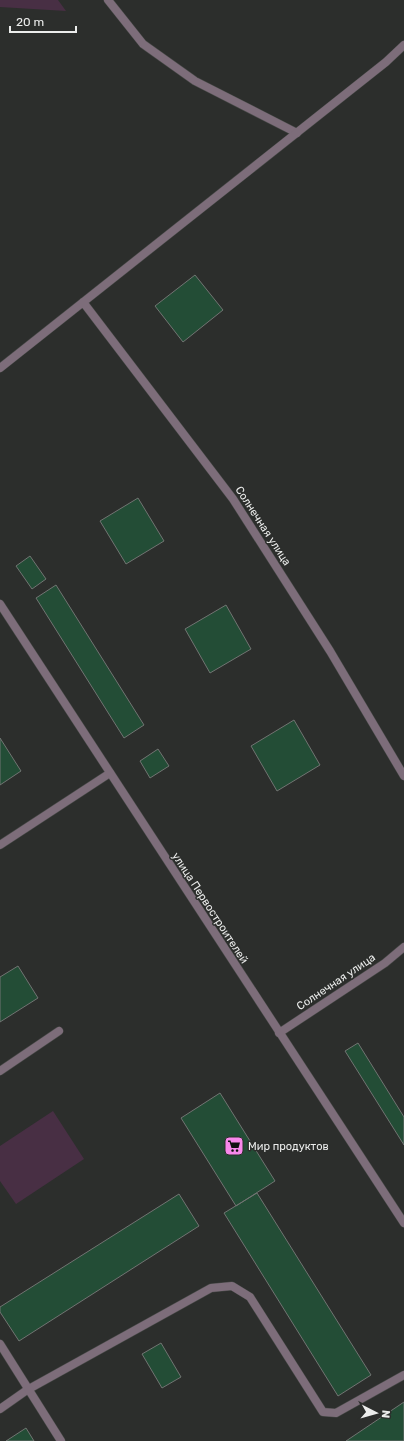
<svg xmlns="http://www.w3.org/2000/svg" width="404" height="1441" viewBox="0 0 404 1441" font-family="Rubik,sans-serif">
<style>
.green{fill:#482f44}
.building{fill:#234d36;stroke:#717472}
.lines{fill:none;stroke-linecap:round;stroke-linejoin:round}
.lane-casing{stroke:#474947;stroke-width:9}
.street-casing{stroke:#474947;stroke-width:9}
.lane{stroke:#7d6d7a;stroke-width:8}
.street{stroke:#7d6d7a;stroke-width:8}
.labels{text-anchor:middle;dominant-baseline:central;stroke-width:3;stroke-linejoin:round;paint-order:stroke}
.street-label{font-size:11px;fill:#ecedec;stroke:#2c2e2c}
.poi-label{font-size:11px;fill:#ecedec;stroke:#2c2e2c;text-anchor:start}
</style>
<rect width="100%" height="100%" fill="#2c2e2c"/>
<!-- green -->
<path class="green" d="M 0,0 L 58,0 L 66,11 L 0,7 Z
M 53,1111 L 84,1159 L 16,1204 L 0,1181 L 0,1146 Z"/>
<!-- building -->
<path class="building" d="M 195,275 L 223,310 L 183,342 L 155,306 Z
M 138,498 L 164,541 L 126,564 L 100,521 Z
M 30,556 L 46,579 L 32,589 L 16,566 Z
M 56,585 L 144,725 L 124,738 L 36,598 Z
M 226,605 L 251,649 L 210,673 L 185,629 Z
M 294,720 L 320,765 L 277,791 L 251,746 Z
M 0,738 L 21,771 L 0,785 Z
M 158,749 L 169,766 L 150,778 L 140,761 Z
M 18,966 L 38,998 L 0,1022 L 0,977 Z
M 358,1043 L 404,1117 L 404,1145 L 345,1051 Z
M 220,1093 L 275,1181 L 236,1206 L 181,1118 Z
M 257,1193 L 371,1375 L 338,1396 L 224,1213 Z
M 179,1194 L 199,1226 L 19,1341 L 0,1312 L 0,1307 Z
M 161,1343 L 181,1377 L 162,1388 L 142,1354 Z
M 404,1402 L 404,1441 L 346,1441 Z
M 26,1428 L 34,1441 L 6,1441 Z"/>
<g class="lines">
<!-- lane casing -->
<g class="lane-casing">
<path id="lane" d="M 108,0 L 143,44 L 195,81 L 297,133
M 0,845 L 110,773
M 0,1071 L 59,1031
M 0,1409 L 27,1390 L 211,1288 L 232,1286 L 250,1297 L 323,1412 L 336,1413 L 404,1375"/>
</g>
<!-- street casing -->
<g class="street-casing">
<path id="street" d="M 83,302 L 233,499 L 330,651 L 404,776
M 0,368 L 386,62 L 404,45
M 0,604 L 404,1223
M 279,1033 L 385,963 L 404,947
M 0,1344 L 61,1441"/>
</g>
<!-- lane -->
<use href="#lane" class="lane"/>
<!-- street -->
<use href="#street" class="street"/>
</g>
<!-- icons -->
<defs>
<g id="supermarket-square" transform="scale(1)"><rect x="-9" y="-9" width="18" height="18" rx="4" fill="#f888eb" stroke="#2c2e2c"/><path d="M-6-5.5h2.5l.6 2H6L4.5 2H-2.5L-4.4-4H-6ZM-1.5 3.2a1.3 1.3 0 1 0 .1 0ZM3 3.2a1.3 1.3 0 1 0 .1 0Z" fill="#111"/></g>
</defs>
<g fill-rule="evenodd">
<use href="#supermarket-square" x="234" y="1146"/>
</g>
<g class="labels">
<!-- street labels -->
<g class="street-label">
<text transform="translate(263 526) rotate(57)">Солнечная улица</text>
<text transform="translate(210 908) rotate(57)">улица Первостроителей</text>
<text transform="translate(336 982) rotate(-34)">Солнечная улица</text>
</g>
<!-- poi labels -->
<g class="poi-label">
<text x="248" y="1146">Мир продуктов</text>
</g>
</g>
<!-- north arrow -->
<g transform="translate(376 1413) rotate(96)" stroke="#2c2e2c" stroke-width="3" paint-order="stroke">
<path d="M0-3L7 15L0 10L-7 15Z" fill="#ecedec"/>
<text y="-6" font-size="11" font-weight="bold" text-anchor="middle" fill="#ecedec">N</text>
</g>
<!-- scale -->
<path d="M10 26v6h66v-6" fill="none" stroke="#ecedec" stroke-width="2"/>
<text x="16" y="26" font-size="12" fill="#ecedec" stroke="#2c2e2c" stroke-width="3" paint-order="stroke">20 m</text>
</svg>
